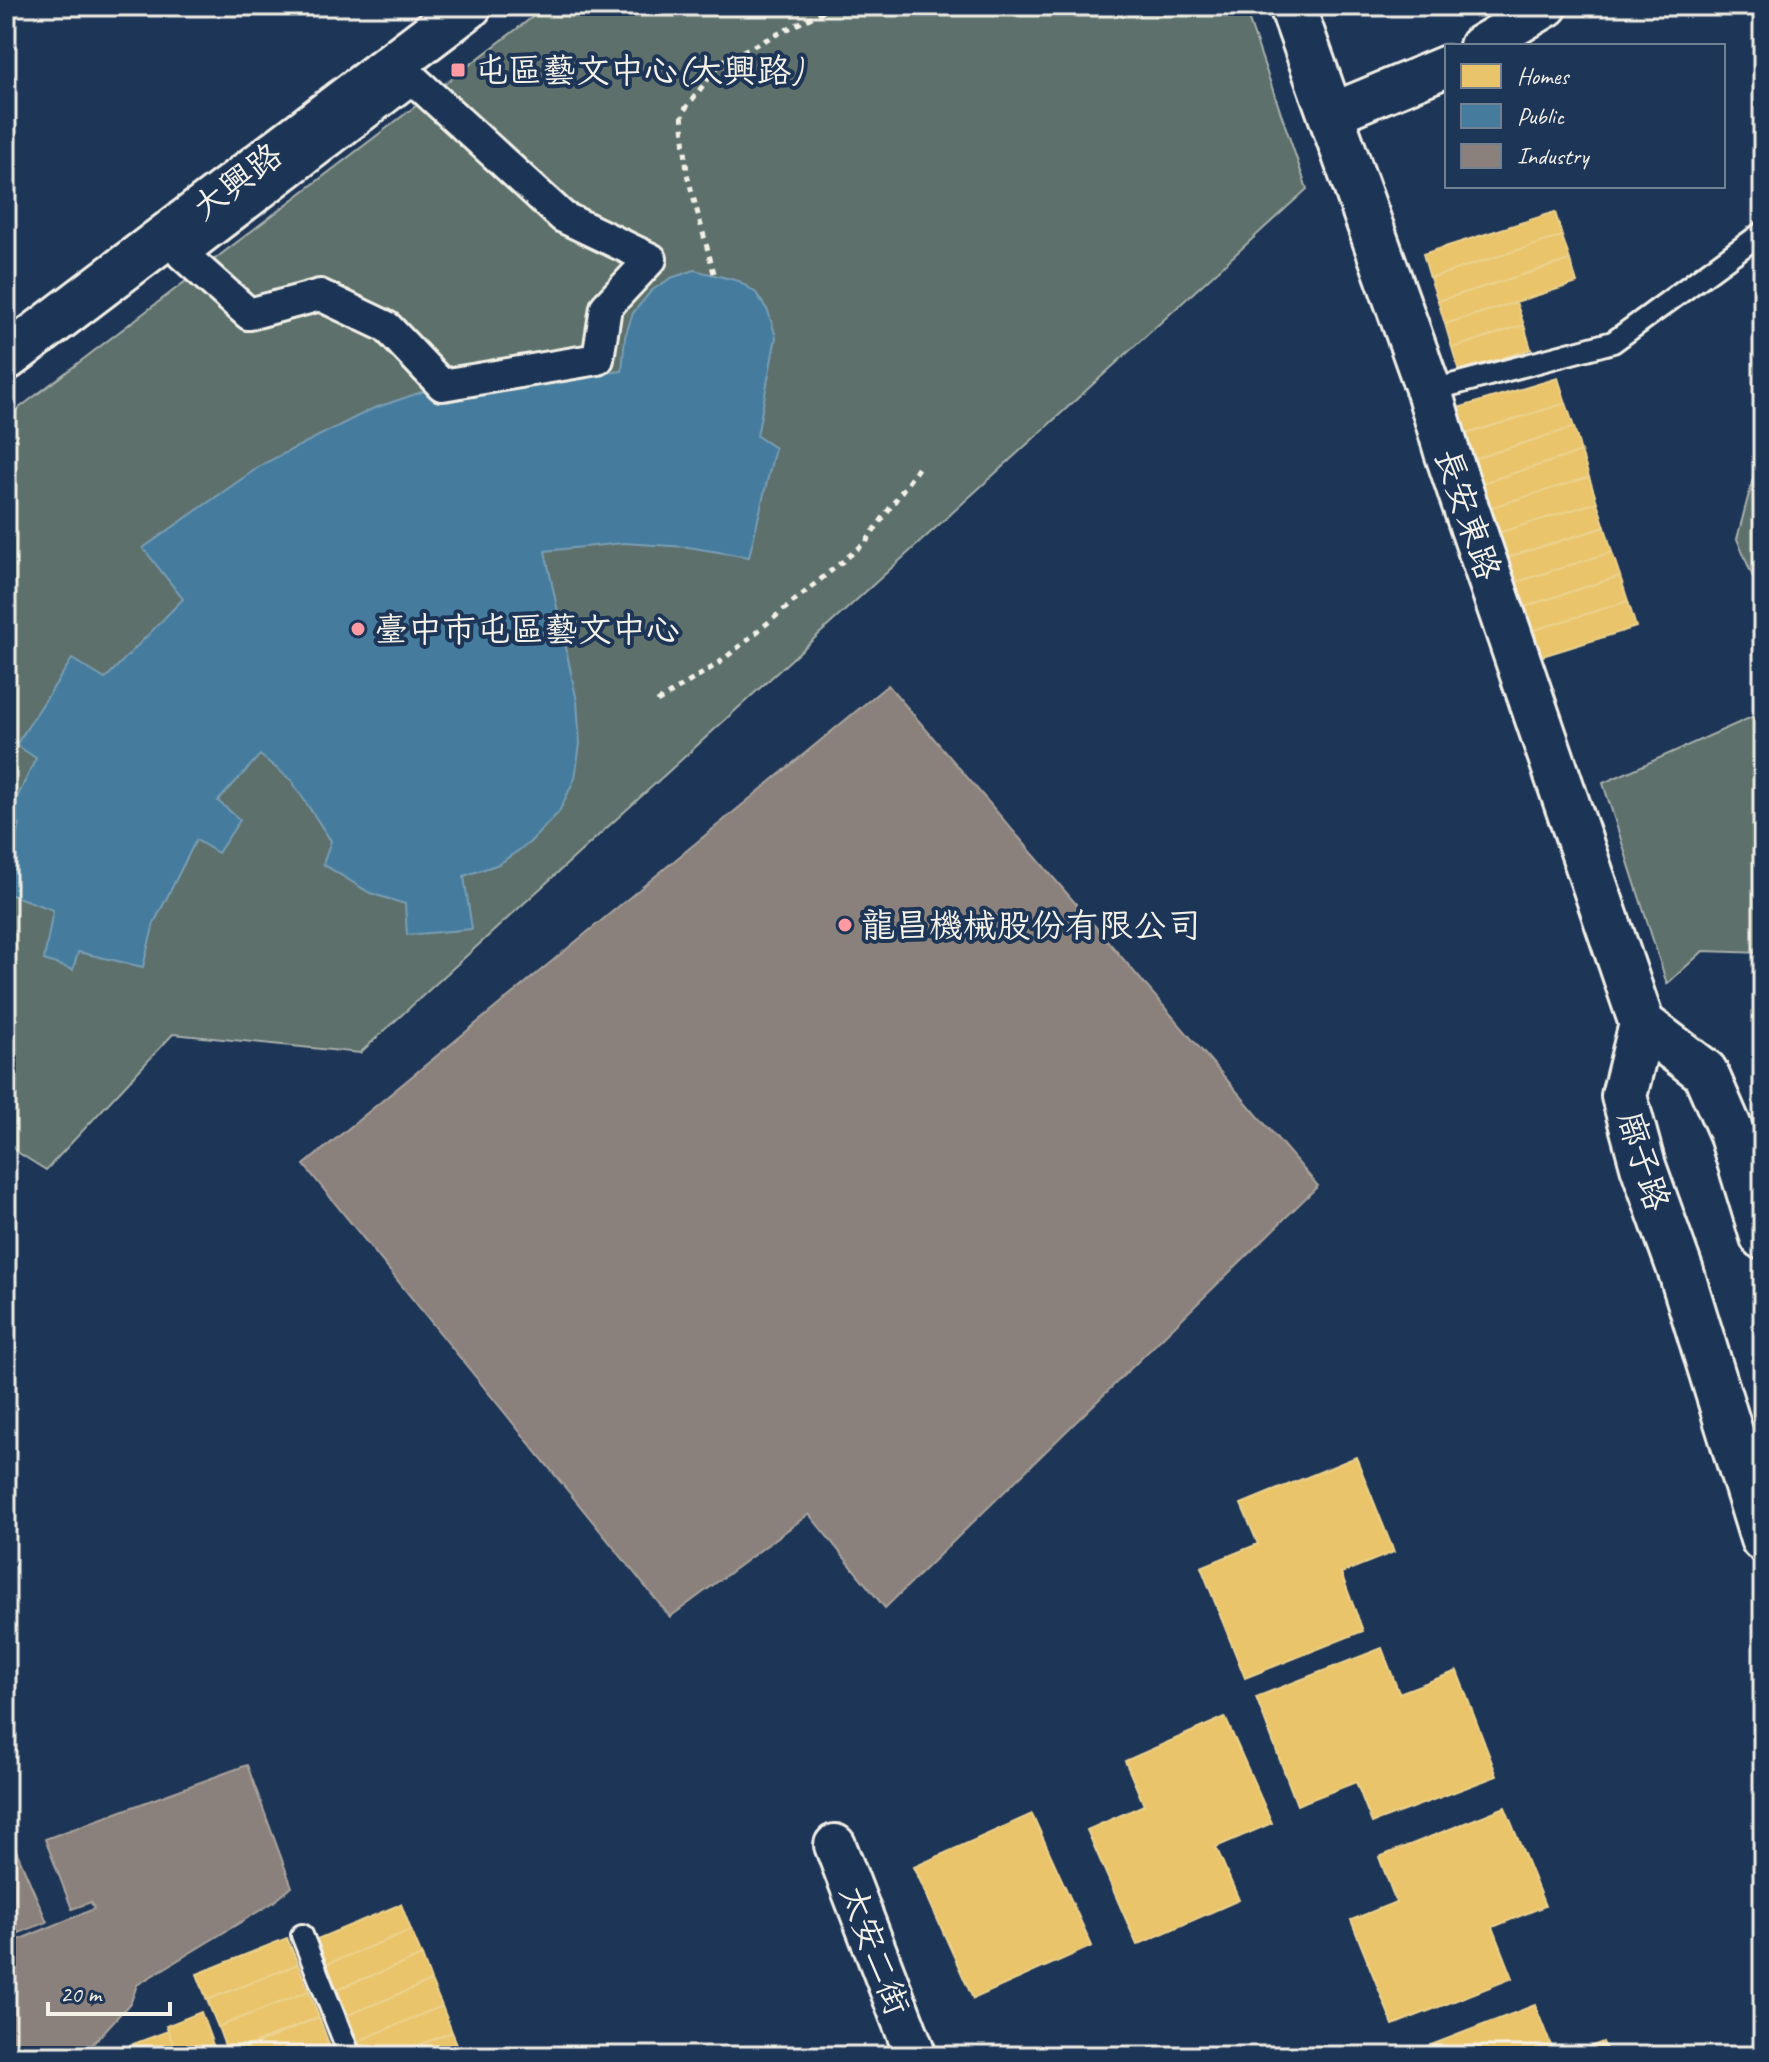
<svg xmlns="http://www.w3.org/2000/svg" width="1769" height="2062" viewBox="0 0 1769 2062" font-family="Caveat,'LXGW WenKai TC',sans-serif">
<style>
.green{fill:#5d706c;stroke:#a8b0aa;stroke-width:2}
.homes{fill:#e9c46a;stroke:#ecd290;stroke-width:2}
.public{fill:#457b9d;stroke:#7a9eb4;stroke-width:2}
.industry{fill:#8a817c;stroke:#aaa39c;stroke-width:2}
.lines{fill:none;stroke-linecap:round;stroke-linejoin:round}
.service-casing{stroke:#f4f1e8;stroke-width:26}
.pedestrian-casing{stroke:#f4f1e8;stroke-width:36}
.minor-casing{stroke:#f4f1e8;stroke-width:46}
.tertiary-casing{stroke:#f4f1e8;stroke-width:50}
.secondary-casing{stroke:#f4f1e8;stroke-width:50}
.path{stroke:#f4f1e8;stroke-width:5;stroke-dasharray:6 6;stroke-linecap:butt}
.service{stroke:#1d3557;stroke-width:20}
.pedestrian{stroke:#1d3557;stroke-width:30}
.minor{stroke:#1d3557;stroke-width:40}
.tertiary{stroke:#1d3557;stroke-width:44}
.secondary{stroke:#1d3557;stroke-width:44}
.poi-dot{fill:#ff9aa2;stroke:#1d3557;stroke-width:3}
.labels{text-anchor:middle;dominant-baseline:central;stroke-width:8;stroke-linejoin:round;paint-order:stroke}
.poi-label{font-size:34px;fill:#f4f1e8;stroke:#1d3557;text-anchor:start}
.street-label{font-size:34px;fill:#f4f1e8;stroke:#1d3557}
</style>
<rect width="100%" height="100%" fill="#1d3557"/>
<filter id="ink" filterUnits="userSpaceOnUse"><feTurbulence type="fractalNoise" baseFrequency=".0125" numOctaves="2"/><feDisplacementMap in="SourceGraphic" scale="16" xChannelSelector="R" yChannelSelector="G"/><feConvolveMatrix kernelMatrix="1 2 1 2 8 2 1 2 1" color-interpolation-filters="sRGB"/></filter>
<g filter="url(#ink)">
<!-- green -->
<path class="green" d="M 547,6 L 1244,6 L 1307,189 L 360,1053 L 173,1034 L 46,1170 L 6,1145 L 6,418 Z
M 1762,444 L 1763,444 L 1763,601 L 1737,539 Z
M 1763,712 L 1763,953 L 1703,951 L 1667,984 L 1603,783 Z"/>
<!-- homes -->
<path class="homes" d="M 1555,212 L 1562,236 L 1430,278 L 1423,254 Z
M 1562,236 L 1570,260 L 1438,301 L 1430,278 Z
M 1570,260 L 1577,283 L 1445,324 L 1438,301 Z
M 1516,302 L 1524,325 L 1452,348 L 1445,324 Z
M 1524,325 L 1531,349 L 1459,371 L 1452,348 Z
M 1558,378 L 1566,403 L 1466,434 L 1458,408 Z
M 1566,403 L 1574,427 L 1474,459 L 1466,434 Z
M 1574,427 L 1581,452 L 1482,483 L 1474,459 Z
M 1581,452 L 1589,477 L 1489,508 L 1482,483 Z
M 1589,477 L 1597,502 L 1498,533 L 1489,508 Z
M 1597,502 L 1605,527 L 1505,558 L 1498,533 Z
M 1605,527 L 1612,552 L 1513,583 L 1505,558 Z
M 1612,552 L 1620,576 L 1520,608 L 1513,583 Z
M 1620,576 L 1628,601 L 1528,632 L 1520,608 Z
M 1628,601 L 1636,627 L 1536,658 L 1528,632 Z
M 1356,1457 L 1394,1552 L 1341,1573 L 1363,1631 L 1245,1678 L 1201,1567 L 1258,1544 L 1241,1504 Z
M 1382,1648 L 1399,1693 L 1457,1671 L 1497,1776 L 1372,1823 L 1356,1782 L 1297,1805 L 1256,1697 Z
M 1225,1717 L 1272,1823 L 1216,1847 L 1239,1900 L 1137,1945 L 1087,1830 L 1144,1805 L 1125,1761 Z
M 1505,1807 L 1545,1906 L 1493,1927 L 1513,1978 L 1393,2025 L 1351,1920 L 1396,1902 L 1379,1857 Z
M 1032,1814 L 1092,1946 L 973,1999 L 914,1867 Z
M 401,1904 L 411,1930 L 327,1964 L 317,1939 Z
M 411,1930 L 422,1956 L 337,1989 L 327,1964 Z
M 287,1938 L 298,1964 L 207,2000 L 197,1974 Z
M 422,1956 L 431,1981 L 348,2015 L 337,1989 Z
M 298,1964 L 309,1991 L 218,2027 L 207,2000 Z
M 431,1981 L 442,2006 L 358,2041 L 348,2015 Z
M 309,1991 L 319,2017 L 228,2054 L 218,2027 Z
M 1535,2005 L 1555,2056 L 1411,2056 L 1410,2053 Z
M 442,2006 L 452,2032 L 392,2056 L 364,2056 L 358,2041 Z
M 201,2012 L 217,2056 L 178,2056 L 166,2026 Z
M 319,2017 L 329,2044 L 299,2056 L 229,2056 Z
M 168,2031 L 178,2056 L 137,2056 L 133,2044 Z
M 452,2032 L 462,2056 L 392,2056 Z
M 1603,2042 L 1609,2056 L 1566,2056 Z
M 329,2044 L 334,2056 L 299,2056 Z"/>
<!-- public -->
<path class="public" d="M 694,270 L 739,281 L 756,293 L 768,311 L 776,337 L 757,436 L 775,448 L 749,557 L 688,547 L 623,543 L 545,551 L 577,701 L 580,744 L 575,778 L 559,812 L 529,843 L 499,864 L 464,876 L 472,929 L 407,935 L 405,904 L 370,893 L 323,864 L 331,841 L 291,780 L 260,755 L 218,801 L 240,820 L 218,853 L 196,840 L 154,923 L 143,967 L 78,952 L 73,970 L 44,960 L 53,910 L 6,893 L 6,865 L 20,825 L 6,821 L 36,758 L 16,745 L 72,659 L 105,679 L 183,599 L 143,548 L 263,464 L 372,409 L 442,385 L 448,402 L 531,381 L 622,371 L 625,337 L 633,313 L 651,291 L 671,278 Z"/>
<!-- industry -->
<path class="industry" d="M 888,685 L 1318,1186 L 885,1608 L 809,1514 L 670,1617 L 304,1165 Z
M 247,1765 L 292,1887 L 274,1902 L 137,1985 L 131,2002 L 82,2056 L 6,2056 L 6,1945 L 94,1909 L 91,1902 L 72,1909 L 45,1839 Z
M 12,1841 L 47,1922 L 6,1938 L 6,1844 Z"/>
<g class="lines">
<!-- service casing -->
<g class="service-casing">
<path id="service" d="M 1429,391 L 1613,342 L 1763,232
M 302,1935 L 350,2056"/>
</g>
<!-- pedestrian casing -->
<g class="pedestrian-casing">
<path id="pedestrian" d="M 412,78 L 563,217 L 651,259 L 606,307 L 598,359 L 442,385 L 387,327 L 320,295 L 249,314 L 182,254 Z"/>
</g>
<!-- minor casing -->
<g class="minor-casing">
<path id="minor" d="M 1480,46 L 1547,6
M 1329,115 L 1447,66
M 835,1845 L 916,2056"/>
</g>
<!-- tertiary casing -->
<g class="tertiary-casing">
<path id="tertiary" d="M 1292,6 L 1429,391 L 1447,452 L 1642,1024
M 1642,1024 L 1624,1096 L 1643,1166 L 1681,1272 L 1763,1539
M 1642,1024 L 1705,1072 L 1731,1132 L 1763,1237"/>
</g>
<!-- secondary casing -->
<g class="secondary-casing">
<path id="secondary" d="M 6,358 L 469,6"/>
</g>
<!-- path -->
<path class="path" d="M 941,6 L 995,11 L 1013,6
M 714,273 L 687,174 L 682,113 L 721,62 L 828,9 L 849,6
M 657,702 L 719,663 L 866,542 L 921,464"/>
<!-- service -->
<use href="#service" class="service"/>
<!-- pedestrian -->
<use href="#pedestrian" class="pedestrian"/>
<!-- minor -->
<use href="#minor" class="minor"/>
<!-- tertiary -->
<use href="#tertiary" class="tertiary"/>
<!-- secondary -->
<use href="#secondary" class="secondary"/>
</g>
</g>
<!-- markers -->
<g class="poi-dot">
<rect x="450" y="62" width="16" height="16" rx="4"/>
<circle cx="358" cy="629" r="8"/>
<circle cx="845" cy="925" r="8"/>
</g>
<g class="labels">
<!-- poi labels -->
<g class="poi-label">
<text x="474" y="70">屯區藝文中心(大興路)</text>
<text x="374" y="629">臺中市屯區藝文中心</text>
<text x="861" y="925">龍昌機械股份有限公司</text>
</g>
<!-- street labels -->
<g class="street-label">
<text transform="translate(237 181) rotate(-37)">大興路</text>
<text transform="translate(1468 514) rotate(71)">長安東路</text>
<text transform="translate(1644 1161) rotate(73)">廍子路</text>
<text transform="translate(875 1950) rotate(69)">太安二街</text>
</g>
</g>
<!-- margin -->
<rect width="1769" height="2062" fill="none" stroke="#1d3557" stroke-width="32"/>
<rect x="16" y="16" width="1737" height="2030" fill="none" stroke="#f4f1e8" stroke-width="3" filter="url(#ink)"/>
<!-- legend -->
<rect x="1445" y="44" width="280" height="144" fill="#1d3557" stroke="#738091" stroke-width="2"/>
<rect x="1461" y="64" width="40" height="24" fill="#e9c46a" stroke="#738091" stroke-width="2"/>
<text x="1517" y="84" font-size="24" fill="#f4f1e8">Homes</text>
<rect x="1461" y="104" width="40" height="24" fill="#457b9d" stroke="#738091" stroke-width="2"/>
<text x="1517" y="124" font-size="24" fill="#f4f1e8">Public</text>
<rect x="1461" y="144" width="40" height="24" fill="#8a817c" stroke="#738091" stroke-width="2"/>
<text x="1517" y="164" font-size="24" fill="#f4f1e8">Industry</text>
<!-- scale -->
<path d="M48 2002v12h122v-12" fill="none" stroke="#f4f1e8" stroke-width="4"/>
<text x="60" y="2002" font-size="24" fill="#f4f1e8" stroke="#1d3557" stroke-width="6" paint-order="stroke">20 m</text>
</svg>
